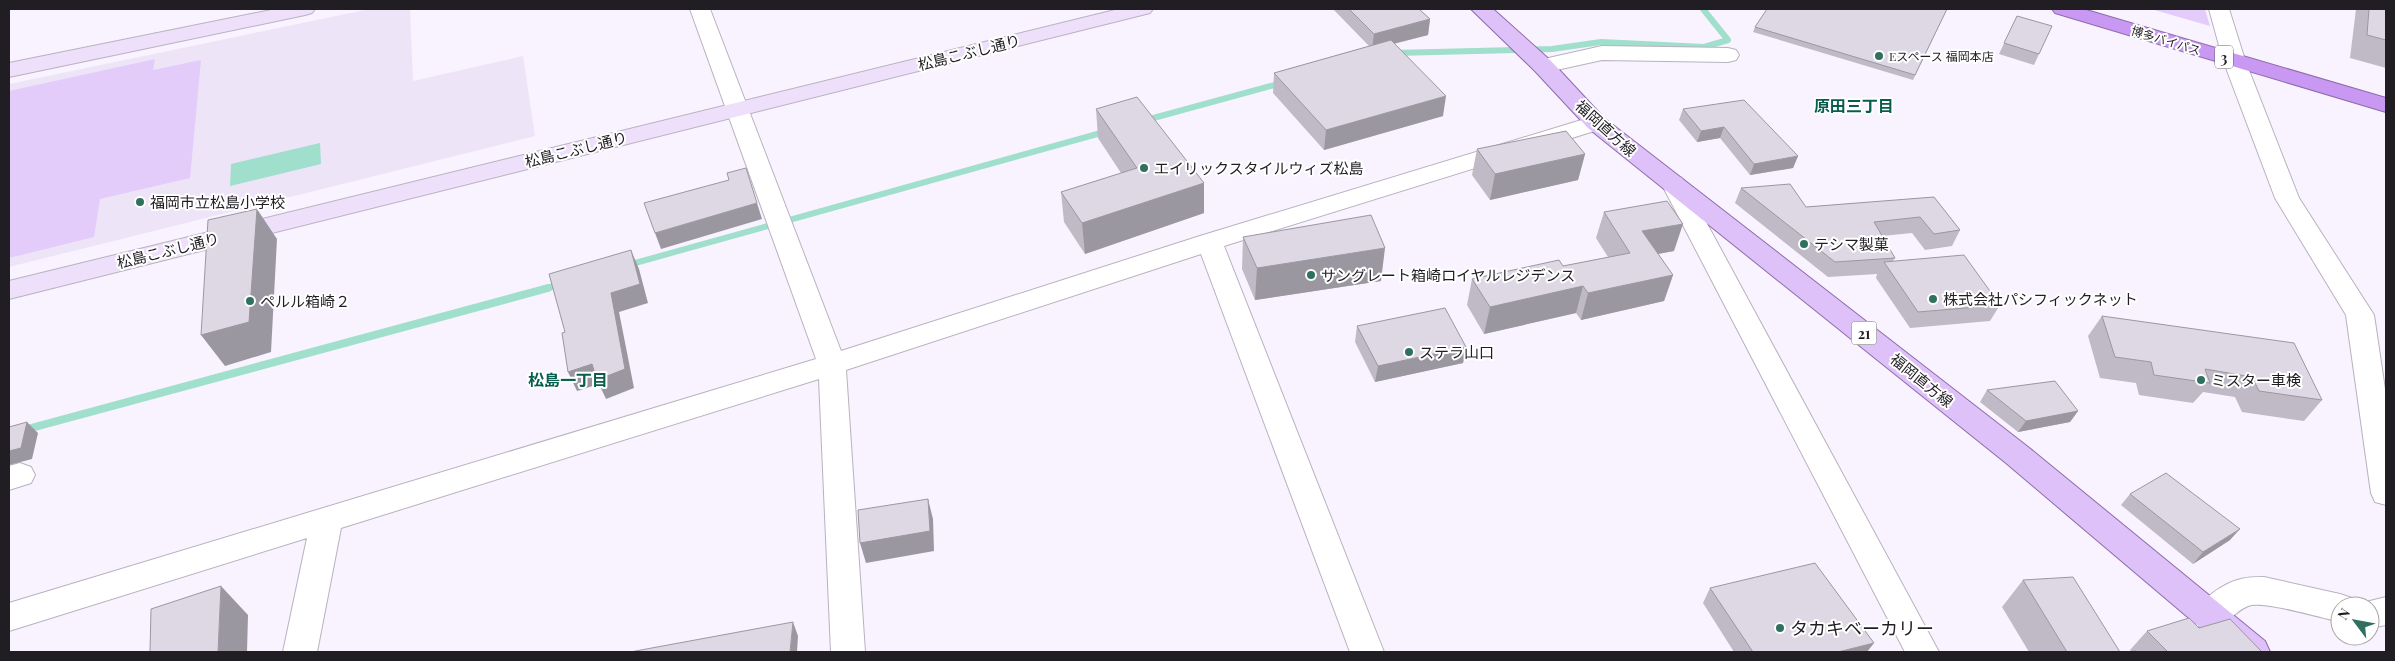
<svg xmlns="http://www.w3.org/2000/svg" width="2395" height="661" viewBox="0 0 2395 661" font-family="'Playfair Display','Noto Sans JP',serif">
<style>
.built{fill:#eee4f8}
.green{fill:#e3ccfa}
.water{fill:#9fdfcb}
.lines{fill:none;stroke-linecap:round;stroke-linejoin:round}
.stream-far1{stroke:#9fdfcb;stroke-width:6}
.stream{stroke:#9fdfcb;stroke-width:8}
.street-casing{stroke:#b8b2be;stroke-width:2}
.secondary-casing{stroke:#b8b2be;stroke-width:2}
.primary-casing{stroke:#8e6daa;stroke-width:2}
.highway-casing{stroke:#8e6daa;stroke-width:2}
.street{fill:#fff;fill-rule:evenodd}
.secondary{fill:#eee0fb;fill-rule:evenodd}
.primary{fill:#dec1f8;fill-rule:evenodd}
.highway{fill:#c898f3;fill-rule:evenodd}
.wall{fill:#bfbac5}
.shaded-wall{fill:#9b97a0}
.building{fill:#ded8e5;stroke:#9b97a0}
.poi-dot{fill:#2f705f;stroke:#fff;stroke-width:2}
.labels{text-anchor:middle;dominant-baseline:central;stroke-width:4;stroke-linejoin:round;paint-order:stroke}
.far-street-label{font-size:12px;fill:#211e23;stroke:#fff}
.far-poi-label{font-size:12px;fill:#211e23;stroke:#fff;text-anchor:start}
.shield{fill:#fff;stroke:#646265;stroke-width:1}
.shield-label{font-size:14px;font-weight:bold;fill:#211e23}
.street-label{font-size:15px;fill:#211e23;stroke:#fff}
.poi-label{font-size:15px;fill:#211e23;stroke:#fff;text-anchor:start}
.neighbourhood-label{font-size:16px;font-weight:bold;fill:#075e4c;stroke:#fff}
.near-poi-label{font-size:18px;fill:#211e23;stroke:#fff;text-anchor:start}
</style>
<rect width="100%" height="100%" fill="#f8f3fe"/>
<!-- built -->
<path class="built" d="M 370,9 L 410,9 L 413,81 L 523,56 L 535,136 L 9,267 L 9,84 Z"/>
<!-- green -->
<path class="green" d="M 2151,9 L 2205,9 L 2210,26 Z
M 155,59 L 153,70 L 201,60 L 190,178 L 100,199 L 94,237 L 9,258 L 9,91 Z"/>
<!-- water -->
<path class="water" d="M 320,143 L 321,164 L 230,186 L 231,164 Z"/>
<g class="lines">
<!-- stream-far1 -->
<path class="stream-far1" d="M 1394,53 L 1552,49 L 1601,42 L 1704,47 L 1728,40 L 1703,9
M 1146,120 L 1282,83
M 628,265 L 1108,131
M 543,289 L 562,284"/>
<!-- stream -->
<path class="stream" d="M 9,434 L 548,288"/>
<!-- street casing -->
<g class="street-casing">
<path id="street" d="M 690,9 L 710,9 L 841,351 L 1200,236 L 1588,118 L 1596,116 L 1604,118 L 1608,123 L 1604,128 L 1224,246 L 1384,652 L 1350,652 L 1201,254 L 846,370 L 865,652 L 831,652 L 819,379 L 341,528 L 317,652 L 283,652 L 307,538 L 9,631 L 9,603 L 816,359 Z
M 2209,9 L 2229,9 L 2245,60 L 2299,198 L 2374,315 L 2386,396 L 2386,505 L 2375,502 L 2371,493 L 2346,315 L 2275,198 L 2223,60 Z
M 1602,46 L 1728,48 L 1736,50 L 1739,55 L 1736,60 L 1728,62 L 1602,60 L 1543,73 L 1535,71 L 1532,66 L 1535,61 Z
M 1673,175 L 1682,178 L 1685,183 L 1939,652 L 1905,652 L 1661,183 L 1664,178 Z
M 20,463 L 31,467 L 35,475 L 31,483 L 9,490 L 9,466 Z
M 2264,577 L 2340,594 L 2352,598 L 2356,606 L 2340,606 L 2340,622 C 2322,618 2262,600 2248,606 C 2227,615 2224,636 2197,626 L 2192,616 C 2200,600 2223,583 2241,579 C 2248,577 2256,577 2264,577 Z
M 2386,597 L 2386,625 L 2370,628 L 2370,606 L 2357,606 L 2358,604 Z"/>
</g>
<!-- secondary casing -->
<g class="secondary-casing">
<path id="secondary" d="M 276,9 L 315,9 L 312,13 L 305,15 L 9,77 L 9,63 Z
M 1119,9 L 1153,9 L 1150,13 L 9,299 L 9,281 Z"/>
</g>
<!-- primary casing -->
<g class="primary-casing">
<path id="primary" d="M 1471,9 L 1493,9 L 1551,61 L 1604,118 L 2028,447 L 2265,641 L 2270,652 L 2229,652 L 2006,463 L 1588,128 L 1535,71 Z"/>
</g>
<!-- highway casing -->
<g class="highway-casing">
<path id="highway" d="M 2052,9 L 2083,9 L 2386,98 L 2386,112 L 2055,13 Z"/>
</g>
<!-- street -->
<use href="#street" class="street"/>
<!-- secondary -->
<use href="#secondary" class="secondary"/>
<!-- primary -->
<use href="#primary" class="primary"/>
<!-- highway -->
<use href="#highway" class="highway"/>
</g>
<!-- wall -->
<path class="wall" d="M 1333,9 L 1419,9 L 1430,19 L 1428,35 L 1394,44 L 1443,116 L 1324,150 L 1273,93 L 1274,73 L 1369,46 Z
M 1947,9 L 1913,80 L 1753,32 L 1755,27 Z
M 2356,9 L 2386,9 L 2386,68 L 2350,58 Z
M 2017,16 L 2039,54 L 2034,65 L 1999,54 Z
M 1096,109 L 1204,213 L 1085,254 L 1064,222 L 1061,192 L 1121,173 L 1098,138 Z
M 1683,109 L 1798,156 L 1793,168 L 1750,175 L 1720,138 L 1697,142 L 1679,120 Z
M 1477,149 L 1585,154 L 1578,180 L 1490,200 L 1472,175 Z
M 1741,188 L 1806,207 L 1934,197 L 1960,230 L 1952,246 L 1925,250 L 1912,233 L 1882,236 L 1895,258 L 1893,261 L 2000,305 L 1990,321 L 1910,328 L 1876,278 L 1877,274 L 1828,277 L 1735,203 Z
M 1604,212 L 1674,251 L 1658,254 L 1673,275 L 1664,301 L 1581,320 L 1576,313 L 1484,334 L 1467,305 L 1472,279 L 1563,266 L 1608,257 L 1596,238 Z
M 1243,237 L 1381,281 L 1255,300 L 1242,269 Z
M 2102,316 L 2322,400 L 2304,421 L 2242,412 L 2235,397 L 2203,392 L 2193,403 L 2139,395 L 2136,383 L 2100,378 L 2088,336 Z
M 1357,326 L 1466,347 L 1463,363 L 1375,382 L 1355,342 Z
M 1987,390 L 2078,411 L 2070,422 L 2018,432 L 1980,402 Z
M 2130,494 L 2230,540 L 2193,564 L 2121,505 Z
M 2023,580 L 2120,652 L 2131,651 L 2130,650 L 2147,631 L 2199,628 L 2262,652 L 2029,652 L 2002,607 Z
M 1710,588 L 1867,652 L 1734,652 L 1703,603 Z"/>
<!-- shaded-wall -->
<path class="shaded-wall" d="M 1430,19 L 1428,35 L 1372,49 L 1374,34 Z
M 1446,96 L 1443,116 L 1324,150 L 1326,130 Z
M 1724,127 L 1720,138 L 1697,142 L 1701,131 Z
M 1585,154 L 1578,180 L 1490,200 L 1495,174 Z
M 1798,156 L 1793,168 L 1750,175 L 1754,164 Z
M 1204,183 L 1204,213 L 1085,254 L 1082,223 Z
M 757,203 L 762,219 L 661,249 L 655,233 Z
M 257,209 L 277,239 L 271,352 L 225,366 L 201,335 Z
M 1683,224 L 1674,251 L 1634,258 L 1642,231 Z
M 1385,248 L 1381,281 L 1255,300 L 1257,268 Z
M 631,250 L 639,269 L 648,303 L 619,312 L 634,388 L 606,399 L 599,384 L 577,391 L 568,372 Z
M 1673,275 L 1664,301 L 1581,320 L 1588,293 Z
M 1583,286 L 1576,313 L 1484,334 L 1490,307 Z
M 1466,347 L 1463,363 L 1375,382 L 1378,366 Z
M 2078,411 L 2070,422 L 2018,432 L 2026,421 Z
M 27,422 L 38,433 L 32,459 L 9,465 L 9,451 Z
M 928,499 L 933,519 L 934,551 L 866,563 L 860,543 Z
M 2240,529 L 2230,540 L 2193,564 L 2203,552 Z
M 221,586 L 248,615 L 247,652 L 218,652 Z
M 793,622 L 798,636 L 797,652 L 790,652 Z
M 1874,643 L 1867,652 L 1838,652 Z"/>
<!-- building -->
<path class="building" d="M 1349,9 L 1419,9 L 1430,19 L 1374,34 Z
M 1767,9 L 1947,9 L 1915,75 L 1755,27 Z
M 2369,9 L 2386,9 L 2386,40 L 2367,35 Z
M 2017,16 L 2052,26 L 2039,54 L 2004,43 Z
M 1391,40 L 1446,96 L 1326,130 L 1274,73 Z
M 1137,97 L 1204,183 L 1082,223 L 1061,192 L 1137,168 L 1096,109 Z
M 1744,100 L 1798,156 L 1754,164 L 1724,127 L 1701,131 L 1683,109 Z
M 1566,131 L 1585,154 L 1495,174 L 1477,149 Z
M 746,168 L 757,203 L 655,233 L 644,203 L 729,180 L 727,173 Z
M 1790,184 L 1806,207 L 1934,197 L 1960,230 L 1934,234 L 1920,217 L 1874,222 L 1895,258 L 1835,262 L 1741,188 Z
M 1667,201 L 1683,224 L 1642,231 L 1673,275 L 1588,293 L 1583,286 L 1490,307 L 1472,279 L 1559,260 L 1563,266 L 1630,253 L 1604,212 Z
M 257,209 L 249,322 L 201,335 L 208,220 Z
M 1371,215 L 1385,248 L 1257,268 L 1243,237 Z
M 631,250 L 640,284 L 611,293 L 625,369 L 597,380 L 592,364 L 568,372 L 562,333 L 565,332 L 549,274 Z
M 1964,255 L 2000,305 L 1918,312 L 1884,262 Z
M 1445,308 L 1466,347 L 1378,366 L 1357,326 Z
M 2102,316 L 2294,343 L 2322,400 L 2259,391 L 2252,377 L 2205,369 L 2210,383 L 2154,375 L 2151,362 L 2115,357 Z
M 2055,381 L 2078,411 L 2026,421 L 1987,390 Z
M 27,422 L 21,448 L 9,451 L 9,427 Z
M 2166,473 L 2240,529 L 2203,552 L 2130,494 Z
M 928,499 L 930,531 L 860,543 L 858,510 Z
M 1815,563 L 1874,643 L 1838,652 L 1753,652 L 1710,588 Z
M 2073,577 L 2120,652 L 2136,651 L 2137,652 L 2067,652 L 2023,580 Z
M 221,586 L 218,652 L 150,652 L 151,609 Z
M 2189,618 L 2199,628 L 2230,619 L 2262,652 L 2168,652 L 2147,631 Z
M 793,622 L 790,652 L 630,652 Z"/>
<!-- markers -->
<g class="poi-dot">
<circle cx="1879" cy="56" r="5"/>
<circle cx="1144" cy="168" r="5"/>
<circle cx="140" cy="202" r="5"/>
<circle cx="1804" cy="244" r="5"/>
<circle cx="1311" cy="275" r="5"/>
<circle cx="1933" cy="299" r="5"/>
<circle cx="250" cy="301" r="5"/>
<circle cx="1409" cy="352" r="5"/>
<circle cx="2201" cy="380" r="5"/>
<circle cx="1780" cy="628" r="5"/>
</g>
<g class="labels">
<!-- far-street labels -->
<g class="far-street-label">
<text transform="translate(2166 40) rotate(17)">博多バイパス</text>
</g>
<!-- far-poi labels -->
<g class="far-poi-label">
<text x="1889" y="56">Eスペース 福岡本店</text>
</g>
<!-- shield labels -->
<g class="shield">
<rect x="2215" y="45.5" width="18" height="23" rx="4"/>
<rect x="1851.5" y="321.5" width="25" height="23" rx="4"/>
</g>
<g class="shield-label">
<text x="2224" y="57">3</text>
<text x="1864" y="333">21</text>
</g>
<!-- street labels -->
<g class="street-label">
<text transform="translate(969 52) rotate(-14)">松島こぶし通り</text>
<text transform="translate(1606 128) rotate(42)">福岡直方線</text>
<text transform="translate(576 149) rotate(-14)">松島こぶし通り</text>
<text transform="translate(168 250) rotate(-14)">松島こぶし通り</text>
<text transform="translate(1922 380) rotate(39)">福岡直方線</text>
</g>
<!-- poi labels -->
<g class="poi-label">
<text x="1154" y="168">エイリックスタイルウィズ松島</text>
<text x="150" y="202">福岡市立松島小学校</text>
<text x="1814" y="244">テシマ製菓</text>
<text x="1321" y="275">サングレート箱崎ロイヤルレジデンス</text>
<text x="1943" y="299">株式会社パシフィックネット</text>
<text x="260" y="301">ペルル箱崎２</text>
<text x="1419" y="352">ステラ山口</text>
<text x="2211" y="380">ミスター車検</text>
</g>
<!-- neighbourhood labels -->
<g class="neighbourhood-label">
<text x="1854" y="105">原田三丁目</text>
<text x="568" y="379">松島一丁目</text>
</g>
<!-- near-poi labels -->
<g class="near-poi-label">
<text x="1790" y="628">タカキベーカリー</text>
</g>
</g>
<!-- border -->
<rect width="2395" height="661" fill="none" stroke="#211e23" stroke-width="20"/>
<!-- north arrow -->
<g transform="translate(2355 621) rotate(302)"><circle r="24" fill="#ffffff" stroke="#a6a5a7"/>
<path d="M0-4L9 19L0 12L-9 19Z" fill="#2f705f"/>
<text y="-8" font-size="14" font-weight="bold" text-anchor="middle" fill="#211e23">N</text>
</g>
</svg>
